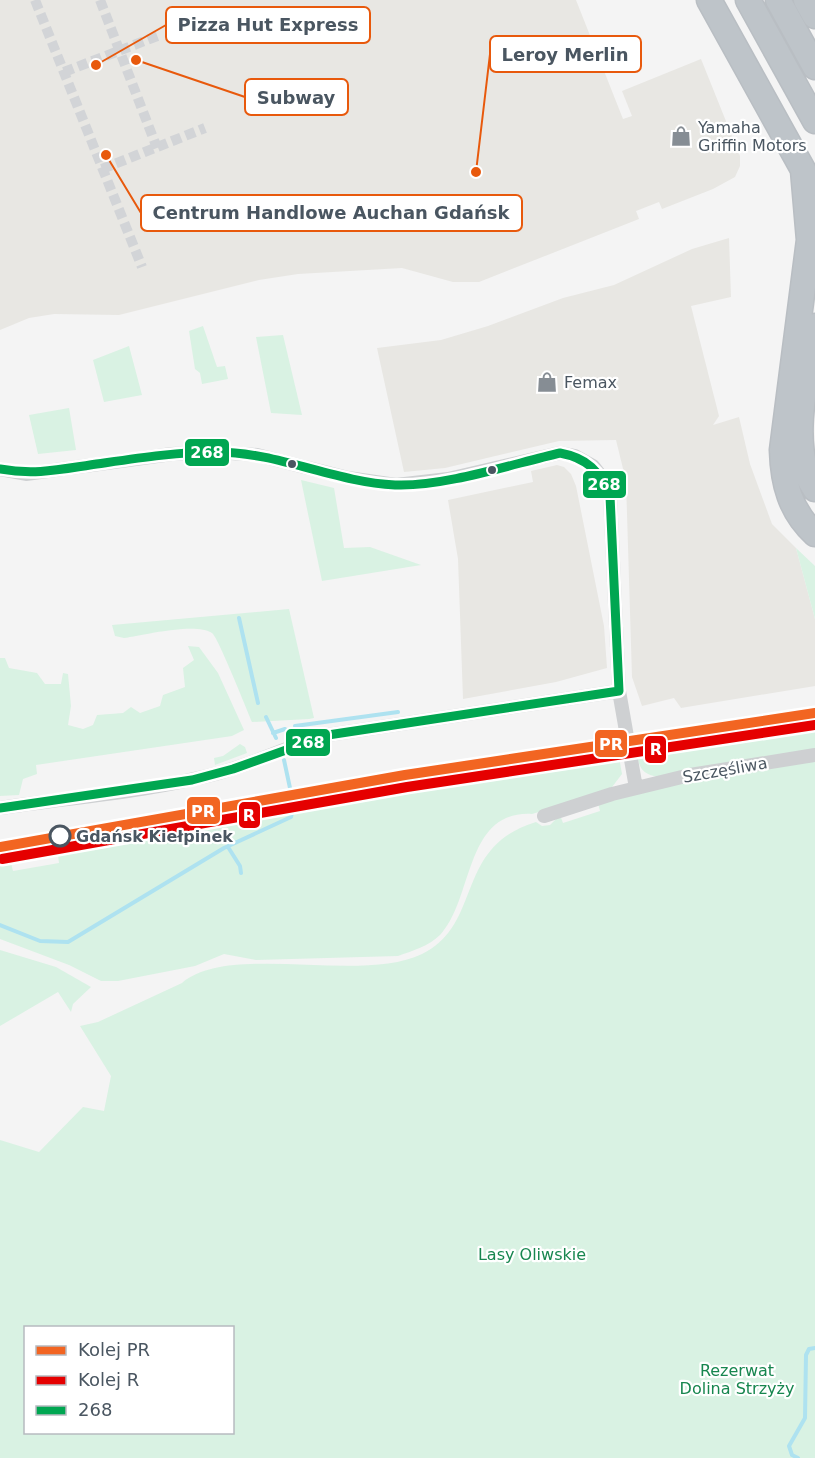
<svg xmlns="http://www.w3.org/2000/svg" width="815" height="1458" viewBox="0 0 815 1458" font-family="'DejaVu Sans',sans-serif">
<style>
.commercial{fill:#e8e7e3}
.green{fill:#d9f2e3;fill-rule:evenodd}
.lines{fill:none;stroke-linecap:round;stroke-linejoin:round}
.stream{stroke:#aee2f0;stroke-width:4}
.pedestrian-tunnel{stroke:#d2d4d7;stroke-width:10;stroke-dasharray:10 5;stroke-linecap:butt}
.motorway-casing{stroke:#b9bec3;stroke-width:27}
.minor{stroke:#ced0d2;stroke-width:14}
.motorway{stroke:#bec4c9;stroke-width:24}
.bus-1-casing{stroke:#fff;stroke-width:14}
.bus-1{stroke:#00a651;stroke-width:9}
.rail-1-casing{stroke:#fff;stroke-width:15}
.rail-2-casing{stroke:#fff;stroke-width:15}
.rail-1{stroke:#f26522;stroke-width:10}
.rail-2{stroke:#e50000;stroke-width:10}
.bus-dot{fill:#4a5661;stroke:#fff;stroke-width:2}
.stop-dot{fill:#fff;stroke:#4a5661;stroke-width:3}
.labels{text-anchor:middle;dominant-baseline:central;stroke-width:4.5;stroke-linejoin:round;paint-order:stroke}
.poi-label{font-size:16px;fill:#4a5661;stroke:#fff;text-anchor:start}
.street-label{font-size:16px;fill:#4a5661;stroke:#fff}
.stop-label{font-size:16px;font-weight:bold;fill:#4a5661;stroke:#fff;text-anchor:start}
.park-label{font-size:16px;fill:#17864f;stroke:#fff}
.leader{fill:none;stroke:#e8590c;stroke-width:2}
.callout-dot{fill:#e8590c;stroke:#fff;stroke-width:2}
.callout{fill:#fff;stroke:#e8590c;stroke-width:2}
.callout-label{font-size:18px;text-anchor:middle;font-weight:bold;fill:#4a5661}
.line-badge{stroke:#fff;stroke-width:2}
.badge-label{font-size:16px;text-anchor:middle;font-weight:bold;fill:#fff}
</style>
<rect width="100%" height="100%" fill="#f4f4f4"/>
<!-- commercial -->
<path class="commercial" d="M 0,0 L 576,0 L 623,119 L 632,116 L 622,91 L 701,59 L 740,156 L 740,166 L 735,177 L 713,189 L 662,209 L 659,202 L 636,211 L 639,219 L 479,282 L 453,282 L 402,268 L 298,274 L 259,280 L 119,315 L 54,314 L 29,318 L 0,330 Z
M 729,238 L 731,297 L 691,306 L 719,416 L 713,425 L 739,417 L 750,464 L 772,524 L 796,548 L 815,619 L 815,686 L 681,708 L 674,698 L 642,706 L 632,677 L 626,481 L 616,440 L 559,441 L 445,468 L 404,472 L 377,348 L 441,340 L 488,326 L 563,298 L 614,285 L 692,249 Z
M 557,465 L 564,467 L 571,474 L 576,486 L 604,626 L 607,668 L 556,682 L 463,699 L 458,559 L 448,500 L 533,482 L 531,471 Z"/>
<!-- green -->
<path class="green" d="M 203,326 L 217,367 L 225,366 L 228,379 L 202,384 L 200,373 L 195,369 L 189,331 Z
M 283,335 L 302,415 L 271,413 L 256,337 Z
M 129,346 L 142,395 L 104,402 L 93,360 Z
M 69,408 L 76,450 L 38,454 L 29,415 Z
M 301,480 L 334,488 L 344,548 L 370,547 L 421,565 L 322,581 Z
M 796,548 L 815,566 L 815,619 Z
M 289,609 L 314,718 L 309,719 L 252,722 C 247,710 217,635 212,633 C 196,622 144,635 124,638 L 115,636 L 112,625 Z
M 188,646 L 199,647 L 218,673 L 244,730 L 232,736 L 36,765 L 37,774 L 23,779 L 19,795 L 0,796 L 0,658 L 5,658 L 9,668 L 37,673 L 45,684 L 61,684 L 63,673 L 68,674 L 71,706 L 68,725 L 83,729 L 93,725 L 97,715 L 123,713 L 131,707 L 140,713 L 160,706 L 163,695 L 185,687 L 183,668 L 194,660 Z
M 815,728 L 815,750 L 658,777 C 643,774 639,769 637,754 Z
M 240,744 L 245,747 L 247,753 L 215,765 L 214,758 L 223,756 Z
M 619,757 L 622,774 L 609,791 L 532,814 C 464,810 474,899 440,935 C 429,946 412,951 398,956 L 256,960 L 224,954 L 195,966 L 118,981 L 101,981 L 69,965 L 0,939 L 0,865 L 11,863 L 13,871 L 59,863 L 58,855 L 190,831 L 190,826 L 395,790 Z
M 815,760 L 815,1458 L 0,1458 L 0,1140 L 39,1152 L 83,1107 L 104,1111 L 111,1076 L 80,1026 L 98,1022 L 182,983 C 230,942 360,984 422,954 C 484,924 453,847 536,822 L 542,826 L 550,825 L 560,815 L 563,823 L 600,811 L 598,803 L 678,782 ZM 26,1328 L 232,1328 L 232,1432 L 26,1432 Z
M 0,950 L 56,967 L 91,987 L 73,1004 L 71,1012 L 58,992 L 0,1026 Z"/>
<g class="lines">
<!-- stream -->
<path class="stream" d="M 239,618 L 258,703
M 266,717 L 276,738
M 295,726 L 398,712
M 273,733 L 285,729
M 284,760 L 290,788
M 228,847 L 240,866 L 241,873
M 0,925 L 40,941 L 68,942 L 224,848 L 291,817 L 293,807
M 798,1458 L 792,1455 L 789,1446 L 805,1418 L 806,1355 L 809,1349 L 815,1348"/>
<!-- pedestrian-tunnel -->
<path class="pedestrian-tunnel" d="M 35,0 L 142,267
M 100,0 L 157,148
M 64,72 L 160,35
M 102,169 L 205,128"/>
<!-- motorway casing -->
<g class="motorway-casing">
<path id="motorway" d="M 709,0 L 811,184
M 748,0 L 815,121
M 778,0 L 815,67
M 806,0 L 815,16
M 803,170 L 809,240 L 782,450 C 783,483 790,511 815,534
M 815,326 C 808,373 786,447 815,489"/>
</g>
<!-- minor -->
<path class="minor" d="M 0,469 L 26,474 L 172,454 L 218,452 L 257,455 L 348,478 L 396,485 L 448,479 L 560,453 L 575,456 L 593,466 L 604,480 L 610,496 L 619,691 L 636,788
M 0,808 C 72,797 148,792 219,773 C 256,763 291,745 328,735 L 619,691
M 544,816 L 612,794 L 690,775 L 815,755"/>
<!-- motorway -->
<use href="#motorway" class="motorway"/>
<!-- bus-1 casing -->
<g class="bus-1-casing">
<path id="bus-1" d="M 0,469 C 33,475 57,470 90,465 C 132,459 174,452 216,452 C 278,452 334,482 395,485 C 444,487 512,464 560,453 C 587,458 600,471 610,496 L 619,691
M 0,808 L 192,780 L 233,769 L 328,735 L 619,691"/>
</g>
<!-- bus-1 -->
<use href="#bus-1" class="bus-1"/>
<!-- rail-1 casing -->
<g class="rail-1-casing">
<path id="rail-1" d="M 0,847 L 405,775 L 815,713"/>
</g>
<!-- rail-2 casing -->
<g class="rail-2-casing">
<path id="rail-2" d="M 2,859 L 407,787 L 815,725"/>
</g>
<!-- rail-1 -->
<use href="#rail-1" class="rail-1"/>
<!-- rail-2 -->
<use href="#rail-2" class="rail-2"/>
</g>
<!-- icons -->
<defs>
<g id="shop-bare" transform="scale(1.62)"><path d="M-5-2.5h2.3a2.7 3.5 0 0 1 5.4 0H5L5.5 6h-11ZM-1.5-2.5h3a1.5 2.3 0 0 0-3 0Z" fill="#868d94" stroke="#fff" stroke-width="2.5" paint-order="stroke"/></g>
</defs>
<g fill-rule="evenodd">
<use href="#shop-bare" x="681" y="136"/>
<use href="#shop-bare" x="547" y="382"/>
</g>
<!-- markers -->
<g class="bus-dot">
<circle cx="292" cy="464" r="5"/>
<circle cx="492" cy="470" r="5"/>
</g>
<circle class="stop-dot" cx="60" cy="836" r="10"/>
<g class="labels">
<!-- poi labels -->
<g class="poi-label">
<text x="698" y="127">Yamaha<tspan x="698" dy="18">Griffin Motors</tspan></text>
<text x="564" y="382">Femax</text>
</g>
<!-- street labels -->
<g class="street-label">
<text transform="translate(725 770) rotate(-10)">Szczęśliwa</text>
</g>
<!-- stop labels -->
<g class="stop-label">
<text x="76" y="836">Gdańsk Kiełpinek</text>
</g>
<!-- park labels -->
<g class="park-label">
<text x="532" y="1254">Lasy Oliwskie</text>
<text x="737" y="1370">Rezerwat<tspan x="737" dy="18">Dolina Strzyży</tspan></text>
</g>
</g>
<!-- callouts -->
<path class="leader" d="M96 65L166 25M476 172L490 54M136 60L245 97M106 155L141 213"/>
<g class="callout-dot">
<circle cx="96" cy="65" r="6"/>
<circle cx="476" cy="172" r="6"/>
<circle cx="136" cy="60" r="6"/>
<circle cx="106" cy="155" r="6"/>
</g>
<g class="callout">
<rect x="166" y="7" width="204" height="36" rx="6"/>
<rect x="490" y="36" width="151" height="36" rx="6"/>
<rect x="245" y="79" width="103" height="36" rx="6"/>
<rect x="141" y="195" width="381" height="36" rx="6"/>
</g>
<g class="callout-label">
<text x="268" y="31">Pizza Hut Express</text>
<text x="565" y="61">Leroy Merlin</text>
<text x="296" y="104">Subway</text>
<text x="331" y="219">Centrum Handlowe Auchan Gdańsk</text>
</g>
<g class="line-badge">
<rect x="184" y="438" width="46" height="29" rx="6" fill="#00a651"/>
<rect x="582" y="470" width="45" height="29" rx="6" fill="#00a651"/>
<rect x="285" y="728" width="46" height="29" rx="6" fill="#00a651"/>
<rect x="594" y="729" width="34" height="29" rx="6" fill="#f26522"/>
<rect x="644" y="735" width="23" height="29" rx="6" fill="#e50000"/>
<rect x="186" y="796" width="35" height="29" rx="6" fill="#f26522"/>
<rect x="238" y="801" width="23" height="28" rx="6" fill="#e50000"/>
</g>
<g class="badge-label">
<text x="207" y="458">268</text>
<text x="604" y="490">268</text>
<text x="308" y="748">268</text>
<text x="611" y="750">PR</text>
<text x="656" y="755">R</text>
<text x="203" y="817">PR</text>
<text x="249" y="821">R</text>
</g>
<!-- legend -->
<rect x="24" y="1326" width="210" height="108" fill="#ffffff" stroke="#b7bbc0" stroke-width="1.5"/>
<rect x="36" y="1346" width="30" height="9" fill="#f26522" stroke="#b7bbc0" stroke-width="1.5"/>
<text x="78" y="1356" font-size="18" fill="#4a5661">Kolej PR</text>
<rect x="36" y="1376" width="30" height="9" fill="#e50000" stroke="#b7bbc0" stroke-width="1.5"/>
<text x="78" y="1386" font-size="18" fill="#4a5661">Kolej R</text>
<rect x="36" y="1406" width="30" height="9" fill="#00a651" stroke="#b7bbc0" stroke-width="1.5"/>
<text x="78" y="1416" font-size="18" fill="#4a5661">268</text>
</svg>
